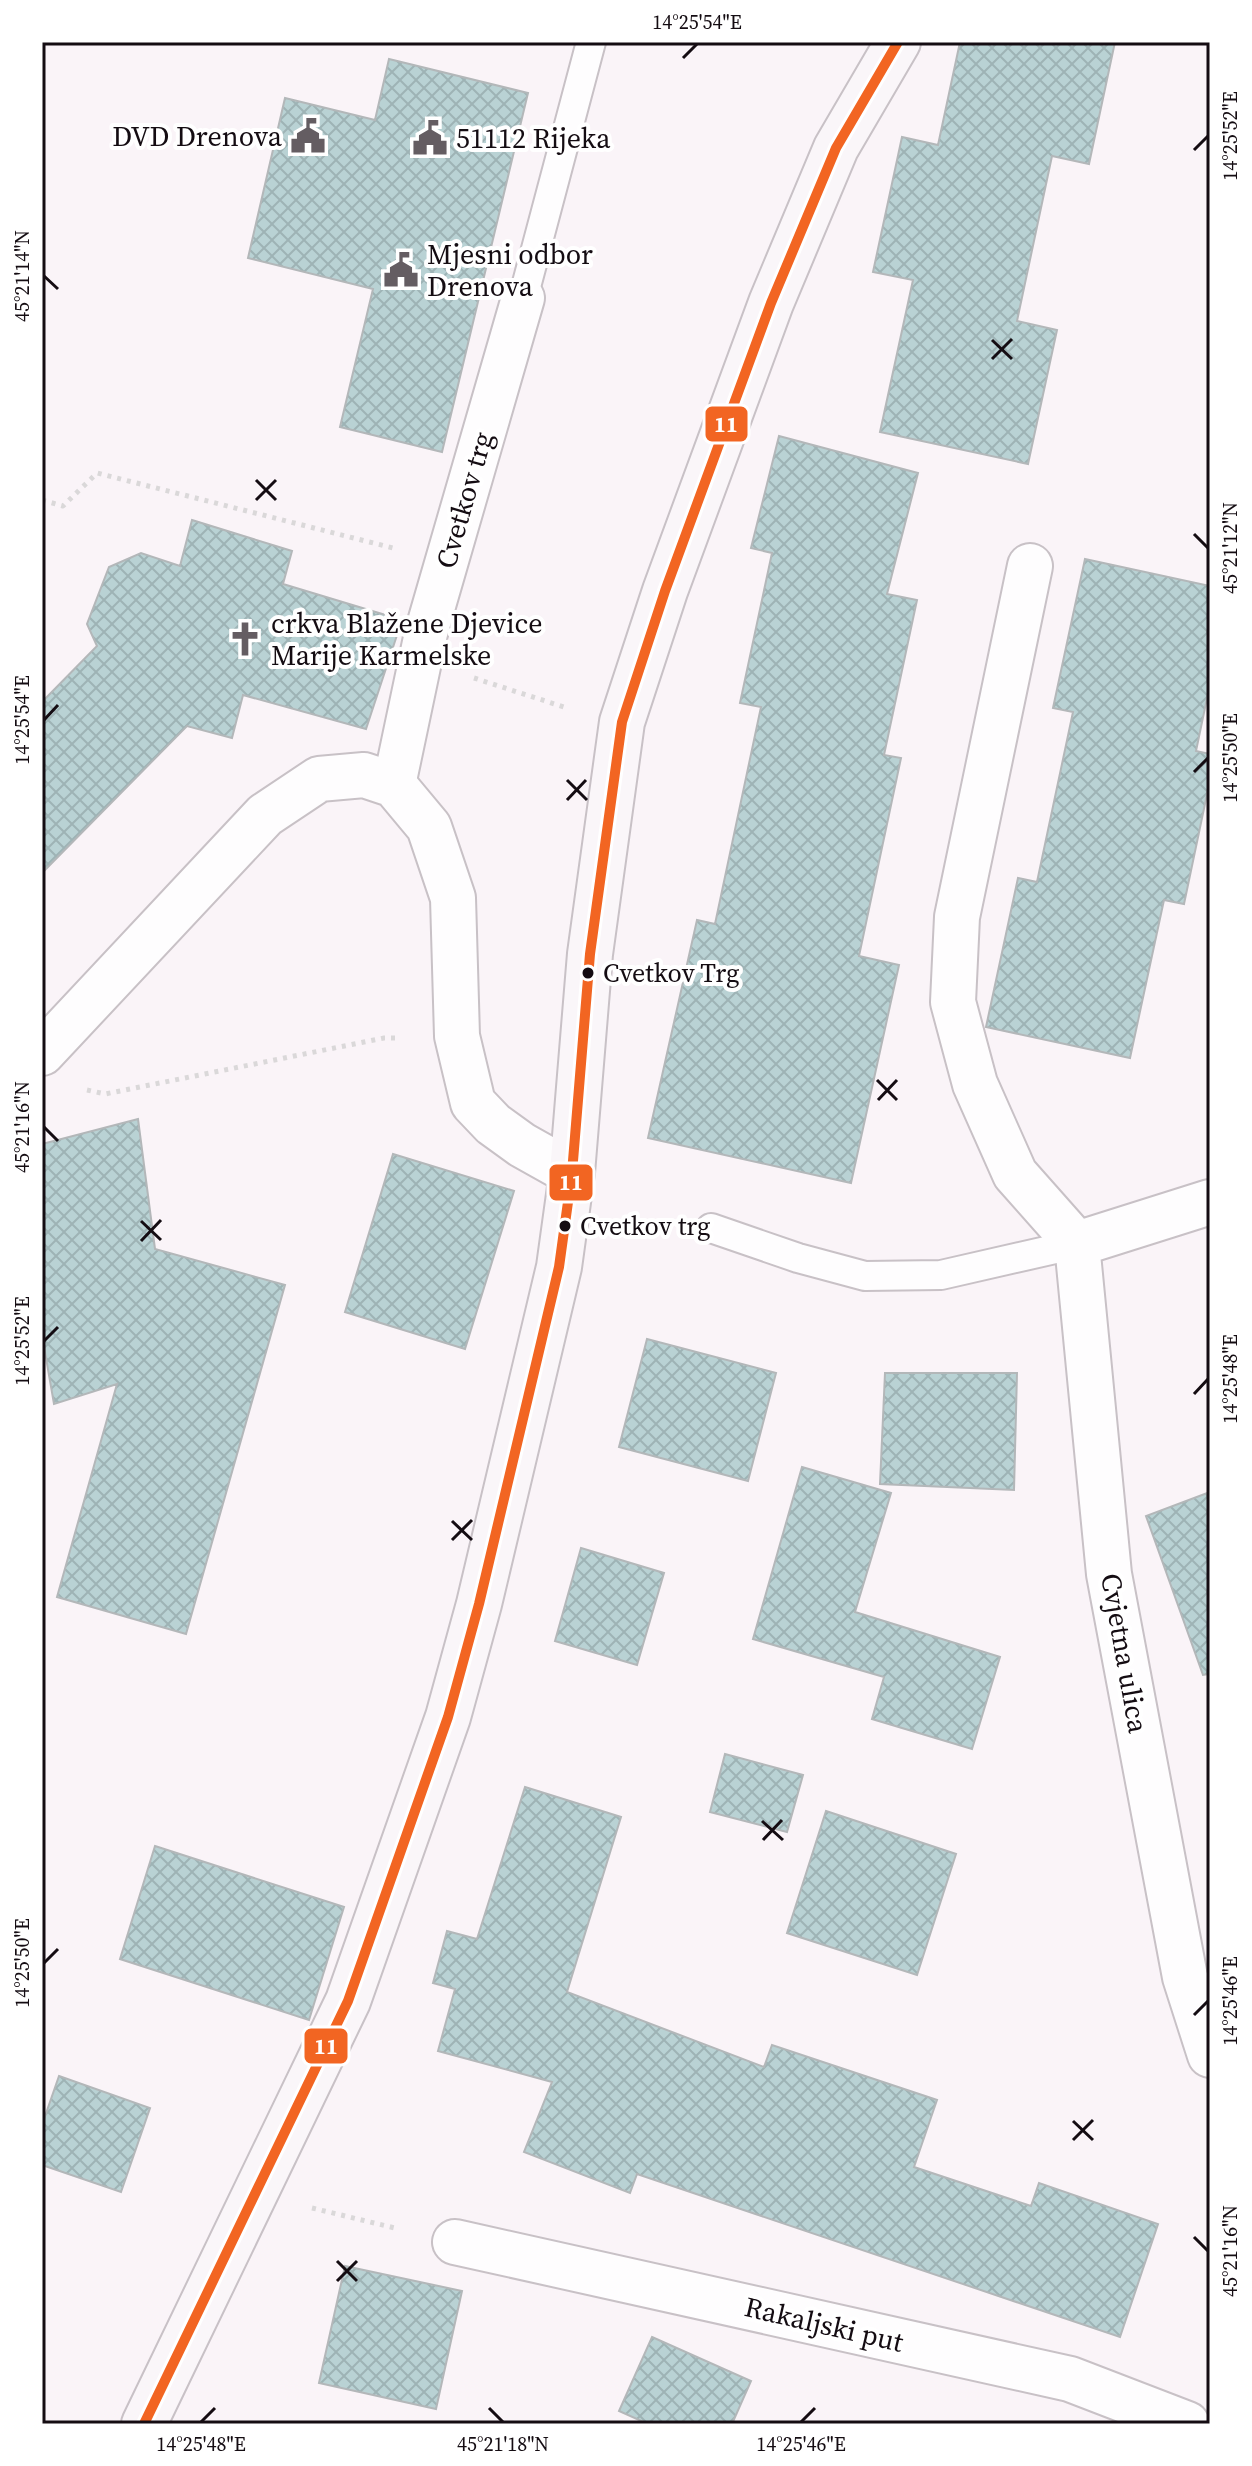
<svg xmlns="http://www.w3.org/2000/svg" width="1252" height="2466" viewBox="0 0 1252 2466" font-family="'Source Serif 4',serif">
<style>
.building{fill:url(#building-cross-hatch);stroke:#b3b7b9;stroke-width:2}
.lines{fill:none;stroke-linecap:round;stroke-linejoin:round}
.service-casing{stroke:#c8c1c6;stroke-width:32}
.pedestrian-casing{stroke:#c8c1c6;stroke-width:46}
.minor-casing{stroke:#c8c1c6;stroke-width:48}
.secondary-casing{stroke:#c8c1c6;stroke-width:48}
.path{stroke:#dad8d9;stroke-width:5;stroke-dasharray:4 6;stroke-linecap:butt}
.service{stroke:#fefdfe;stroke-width:28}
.pedestrian{stroke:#fefdfe;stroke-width:42}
.minor{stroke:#fefdfe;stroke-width:44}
.secondary{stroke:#faf6f9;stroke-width:44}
.bus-1-casing{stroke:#fff;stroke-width:16}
.bus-1{stroke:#f26522;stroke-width:10}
.ticks{fill:none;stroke:#140c12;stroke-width:3}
.bus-dot{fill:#140c12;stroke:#fff;stroke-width:3}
.labels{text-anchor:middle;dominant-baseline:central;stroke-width:8;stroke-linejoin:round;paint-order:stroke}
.bus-label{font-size:26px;fill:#140c12;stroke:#fff;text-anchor:start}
.poi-label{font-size:28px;fill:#140c12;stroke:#fff;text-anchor:start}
.street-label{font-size:28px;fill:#140c12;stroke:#fff}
.line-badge{stroke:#fff;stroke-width:3}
.badge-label{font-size:22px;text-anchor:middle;font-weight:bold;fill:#fff}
.neatline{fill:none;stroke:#140c12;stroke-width:3}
.ticks-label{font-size:20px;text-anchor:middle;fill:#140c12}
</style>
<defs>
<pattern id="building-cross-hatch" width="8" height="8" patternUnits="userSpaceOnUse" patternTransform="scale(2)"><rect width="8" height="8" fill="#b9d2d4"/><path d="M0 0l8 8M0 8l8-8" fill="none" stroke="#9eb3b5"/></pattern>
</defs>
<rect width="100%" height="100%" fill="#faf4f8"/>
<!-- building -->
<path class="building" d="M 960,42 L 1115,42 L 1089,164 L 1052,156 L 1017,321 L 1057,330 L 1028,464 L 880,432 L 913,280 L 873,272 L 902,137 L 938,145 Z
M 389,59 L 528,93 L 442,452 L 340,427 L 373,289 L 248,258 L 285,98 L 375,120 Z
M 779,436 L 918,473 L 887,594 L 917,600 L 884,755 L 901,758 L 859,956 L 899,965 L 851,1183 L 648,1138 L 697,920 L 715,924 L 761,707 L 740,703 L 772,553 L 751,548 Z
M 192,520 L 292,551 L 283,584 L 402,620 L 366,729 L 243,695 L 232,738 L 187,726 L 42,873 L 42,702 L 97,646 L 87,624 L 109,567 L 141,553 L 180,566 Z
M 1085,559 L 1210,586 L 1210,684 L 1196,751 L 1210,754 L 1210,780 L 1184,904 L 1164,900 L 1130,1058 L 986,1027 L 1018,878 L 1037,882 L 1073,712 L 1053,708 Z
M 138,1119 L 155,1249 L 285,1285 L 186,1634 L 57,1597 L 117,1384 L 54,1404 L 42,1335 L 42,1144 Z
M 393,1154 L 514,1191 L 465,1349 L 345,1312 Z
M 647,1339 L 776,1373 L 748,1481 L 619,1447 Z
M 885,1373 L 1017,1373 L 1014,1490 L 880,1484 Z
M 802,1467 L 891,1493 L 855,1612 L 1000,1657 L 972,1749 L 872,1719 L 884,1677 L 753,1639 Z
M 1210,1492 L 1210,1674 L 1203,1675 L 1146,1516 Z
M 581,1548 L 664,1573 L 637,1665 L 555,1641 Z
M 725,1754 L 803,1775 L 787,1832 L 710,1812 Z
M 525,1787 L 621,1817 L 567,1992 L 764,2067 L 772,2045 L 937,2100 L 914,2167 L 1031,2206 L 1039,2183 L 1158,2224 L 1120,2337 L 637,2174 L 630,2193 L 524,2152 L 552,2082 L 438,2051 L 455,1989 L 433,1983 L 447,1931 L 477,1939 Z
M 826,1811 L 956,1854 L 917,1975 L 787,1933 Z
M 155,1846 L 344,1907 L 309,2020 L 120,1959 Z
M 59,2076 L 150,2108 L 121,2192 L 42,2165 L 42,2125 Z
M 345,2266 L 462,2291 L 436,2409 L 319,2383 Z
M 652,2337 L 751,2381 L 732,2424 L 648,2424 L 619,2411 Z"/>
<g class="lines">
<!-- service casing -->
<g class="service-casing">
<path id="service" d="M 523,298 L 591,42
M 711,1228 L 798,1258 L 865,1276 L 941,1275 L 1077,1244"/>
</g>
<!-- pedestrian casing -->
<g class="pedestrian-casing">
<path id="pedestrian" d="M 394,785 L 426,633 L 523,298"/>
</g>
<!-- minor casing -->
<g class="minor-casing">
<path id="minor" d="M 1030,566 L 957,917 L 953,1002 L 975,1084 L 1015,1174 L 1077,1244
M 42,1053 L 265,815 L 319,779 L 364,775 L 394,785 L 429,827 L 453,898 L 457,1036 L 473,1103 L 493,1124 L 522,1145 L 572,1173
M 1077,1244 L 1109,1574 L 1185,1977 L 1210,2055
M 1077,1244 L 1210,1202
M 455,2242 L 1070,2379 L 1187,2424"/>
</g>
<!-- secondary casing -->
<g class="secondary-casing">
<path id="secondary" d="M 144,2424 L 348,2001 L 448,1717 L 479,1604 L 559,1267 L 572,1173 L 590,954 L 622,722 L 665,591 L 771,303 L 836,148 L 898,42"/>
</g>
<!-- path -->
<path class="path" d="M 42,500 L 63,506 L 97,473 L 393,548
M 474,678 L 567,708
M 87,1090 L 105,1094 L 384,1038 L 399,1038
M 312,2208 L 399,2229"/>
<!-- service -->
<use href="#service" class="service"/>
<!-- pedestrian -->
<use href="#pedestrian" class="pedestrian"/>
<!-- minor -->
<use href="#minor" class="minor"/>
<!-- secondary -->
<use href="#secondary" class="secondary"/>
<!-- bus-1 casing -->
<g class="bus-1-casing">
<path id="bus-1" d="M 144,2424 L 348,2001 L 448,1717 L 479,1604 L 559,1267 L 572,1173 L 590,954 L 622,722 L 665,591 L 771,303 L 836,148 L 898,42"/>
</g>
<!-- bus-1 -->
<use href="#bus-1" class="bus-1"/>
</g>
<!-- ticks -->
<path class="ticks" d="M 683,58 L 697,44M 1194,150 L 1208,136M 44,276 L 58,289M 992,340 L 1012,359M 992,359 L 1012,339M 256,480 L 276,500M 256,500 L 276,480M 1194,534 L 1208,548M 44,720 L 58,705M 1194,772 L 1208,758M 567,780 L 587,800M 567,800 L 586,780M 877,1080 L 897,1100M 878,1100 L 897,1080M 44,1127 L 58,1141M 141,1221 L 161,1240M 141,1241 L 161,1220M 44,1341 L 58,1327M 1194,1394 L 1208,1379M 452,1521 L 472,1540M 452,1540 L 472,1520M 762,1821 L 783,1840M 763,1840 L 782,1820M 44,1963 L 58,1949M 1194,2015 L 1208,2001M 1073,2121 L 1093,2140M 1073,2140 L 1093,2120M 1194,2237 L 1208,2251M 337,2261 L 357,2281M 337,2281 L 357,2261M 489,2408 L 503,2422M 201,2422 L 215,2408M 801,2422 L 815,2408"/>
<!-- icons -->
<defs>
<g id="civic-bare" transform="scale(2.76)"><path d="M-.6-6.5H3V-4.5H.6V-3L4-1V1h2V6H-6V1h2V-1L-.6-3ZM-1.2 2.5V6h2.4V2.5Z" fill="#645d62" stroke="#fff" stroke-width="2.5" paint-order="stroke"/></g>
<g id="church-bare" transform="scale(2.76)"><path d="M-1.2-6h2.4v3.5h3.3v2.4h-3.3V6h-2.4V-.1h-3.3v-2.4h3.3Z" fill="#645d62" stroke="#fff" stroke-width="2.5" paint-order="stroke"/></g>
</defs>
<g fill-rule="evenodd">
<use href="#civic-bare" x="308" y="136"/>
<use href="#civic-bare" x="430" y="138"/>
<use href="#civic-bare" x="401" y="270"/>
<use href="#church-bare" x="245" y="639"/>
</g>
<!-- markers -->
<g class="bus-dot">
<circle cx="588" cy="973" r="7"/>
<circle cx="565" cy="1226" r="7"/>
</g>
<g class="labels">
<!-- bus labels -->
<g class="bus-label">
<text x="603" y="973">Cvetkov Trg</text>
<text x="580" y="1226">Cvetkov trg</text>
</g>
<!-- poi labels -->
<g class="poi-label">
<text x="282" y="136" text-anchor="end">DVD Drenova</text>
<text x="456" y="138">51112 Rijeka</text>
<text x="427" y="254">Mjesni odbor<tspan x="427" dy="32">Drenova</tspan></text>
<text x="271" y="623">crkva Blažene Djevice<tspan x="271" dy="32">Marije Karmelske</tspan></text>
</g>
<!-- street labels -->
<g class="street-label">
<text transform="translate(464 500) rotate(-74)">Cvetkov trg</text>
<text transform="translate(1125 1653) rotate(80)">Cvjetna ulica</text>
<text transform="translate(824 2324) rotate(13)">Rakaljski put</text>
</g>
</g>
<g class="line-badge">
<rect x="704" y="405" width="45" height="38" rx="8" fill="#f26522"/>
<rect x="548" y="1163" width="46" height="39" rx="8" fill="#f26522"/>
<rect x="303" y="2027" width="46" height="38" rx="8" fill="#f26522"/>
</g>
<g class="badge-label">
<text x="726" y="432">11</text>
<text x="571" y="1190">11</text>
<text x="326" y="2054">11</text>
</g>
<!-- border -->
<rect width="1252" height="2466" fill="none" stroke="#ffffff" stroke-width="88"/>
<rect x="44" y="44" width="1164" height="2378" class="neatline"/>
<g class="ticks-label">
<text x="697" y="29">14°25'54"E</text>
<text transform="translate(1230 136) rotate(-90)" y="7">14°25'52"E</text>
<text transform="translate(22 276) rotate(-90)" y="7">45°21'14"N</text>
<text transform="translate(1230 548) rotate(-90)" y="7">45°21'12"N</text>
<text transform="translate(22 720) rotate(-90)" y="7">14°25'54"E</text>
<text transform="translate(1230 758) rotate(-90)" y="7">14°25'50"E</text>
<text transform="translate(22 1127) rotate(-90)" y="7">45°21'16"N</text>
<text transform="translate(22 1341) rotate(-90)" y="7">14°25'52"E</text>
<text transform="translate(1230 1379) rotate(-90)" y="7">14°25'48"E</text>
<text transform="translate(22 1963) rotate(-90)" y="7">14°25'50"E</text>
<text transform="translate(1230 2001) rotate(-90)" y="7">14°25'46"E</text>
<text transform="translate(1230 2251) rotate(-90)" y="7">45°21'16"N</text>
<text x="201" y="2451">14°25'48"E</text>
<text x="503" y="2451">45°21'18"N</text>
<text x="801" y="2451">14°25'46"E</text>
</g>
</svg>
